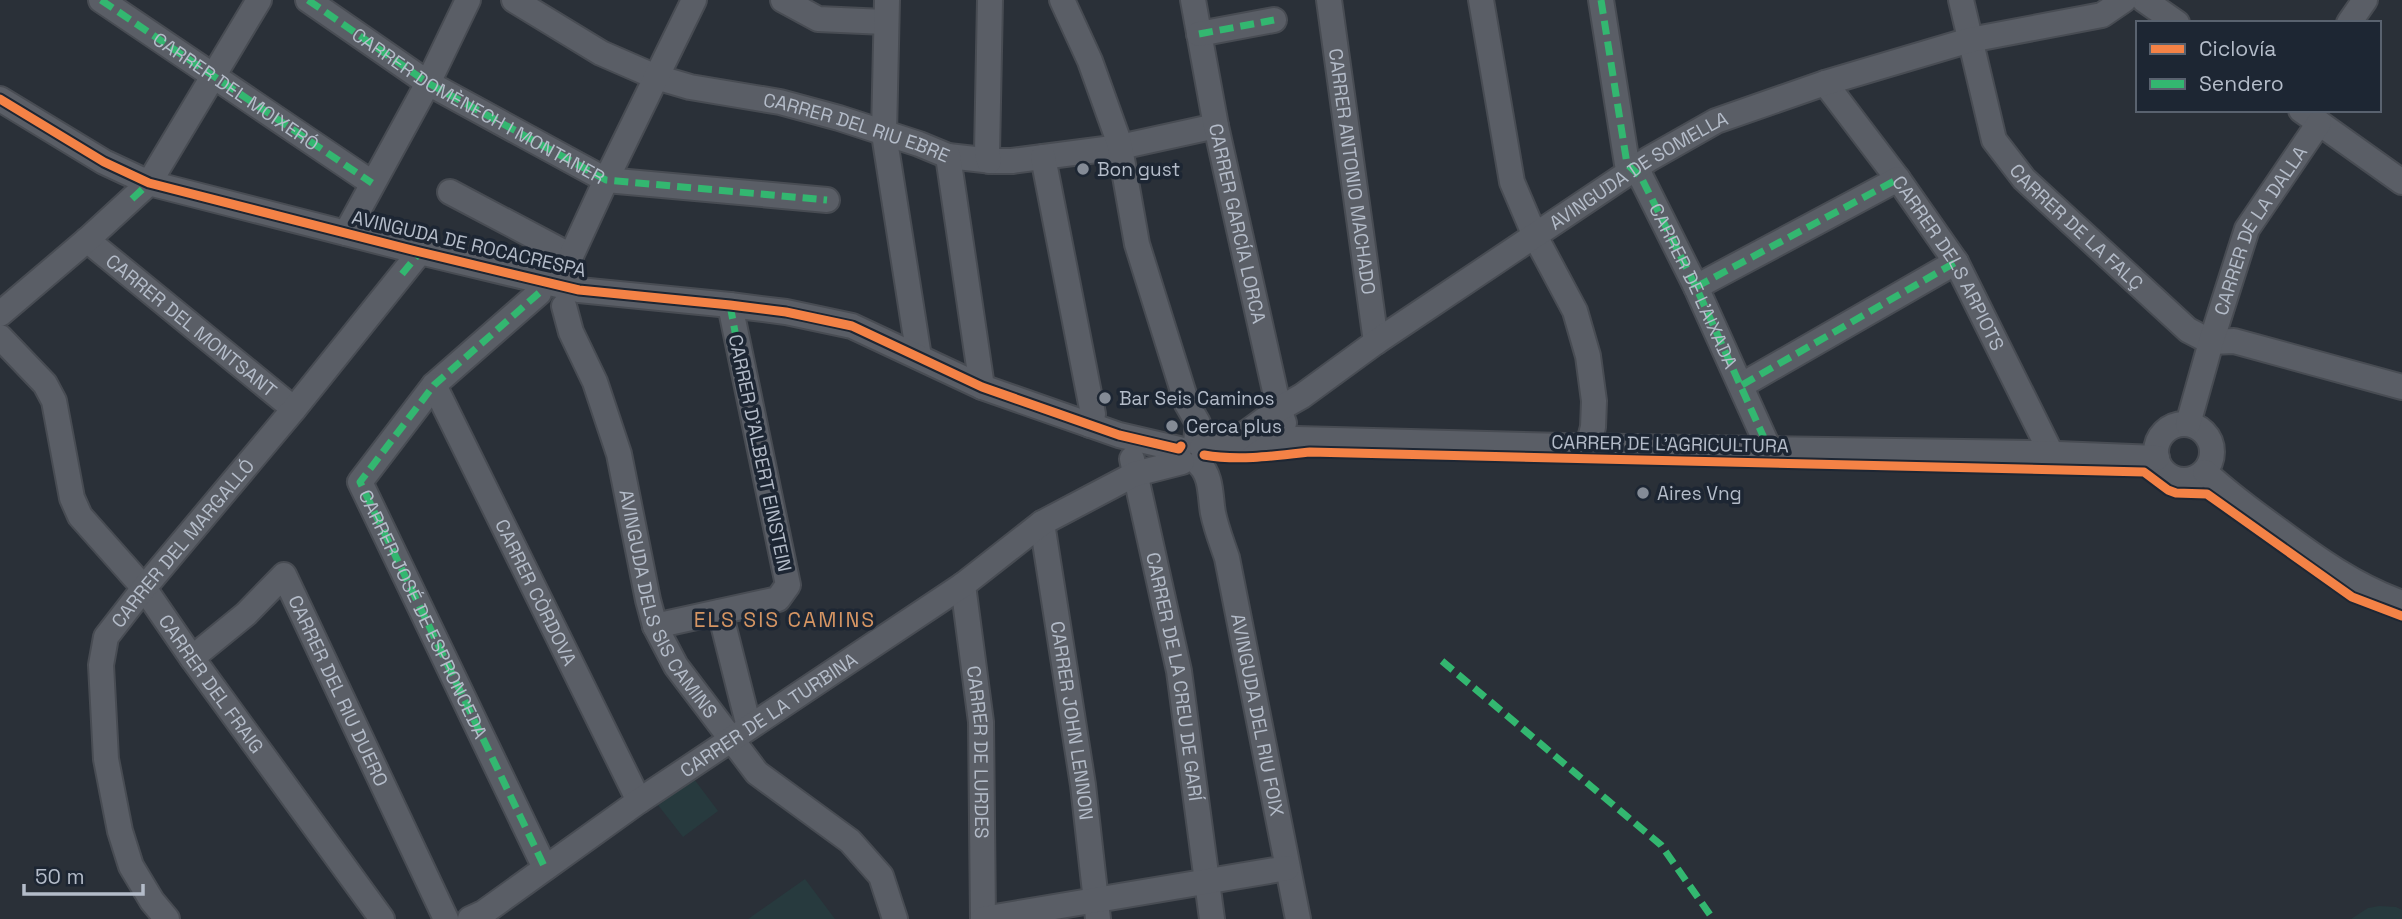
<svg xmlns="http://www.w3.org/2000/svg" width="2402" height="919" viewBox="0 0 2402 919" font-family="'Space Grotesk',sans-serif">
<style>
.green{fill:#273a3e}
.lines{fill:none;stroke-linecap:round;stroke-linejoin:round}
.minor-casing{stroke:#484c53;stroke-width:28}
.minor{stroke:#5a5e66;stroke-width:24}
.quiet{stroke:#33b770;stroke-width:7;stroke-dasharray:14 7;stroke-linecap:butt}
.cycleway-casing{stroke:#1d2633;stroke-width:13}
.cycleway{stroke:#f48246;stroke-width:9}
.poi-dot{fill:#848b96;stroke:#1d2633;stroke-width:2.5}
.labels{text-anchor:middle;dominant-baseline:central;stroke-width:7;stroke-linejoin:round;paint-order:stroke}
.street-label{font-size:19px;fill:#b4bcc9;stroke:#1d2633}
.poi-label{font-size:19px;fill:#b4bcc9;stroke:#1d2633;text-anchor:start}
.neighbourhood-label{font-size:21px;letter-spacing:2px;fill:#d59563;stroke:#1d2633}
</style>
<rect width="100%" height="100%" fill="#2a3038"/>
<!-- green -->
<path class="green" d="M 694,779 L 718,811 L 683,837 L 658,805 Z
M 805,879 L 835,919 L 748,919 Z
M 2379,906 L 2396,907 L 2402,910 L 2402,919 L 2351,919 L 2368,908 Z"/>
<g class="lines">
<!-- minor casing -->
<g class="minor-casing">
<g id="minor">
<path id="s1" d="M 101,0 L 372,183"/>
<path d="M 308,0 L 428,83 L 606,180 L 827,200"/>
<path id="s2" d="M 514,0 L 601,53 L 656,77 L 690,87 L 780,102 L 839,118 L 919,144 L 948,156 L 993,161 L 1012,161 L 1120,147 L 1216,126"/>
<path d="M 783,0 L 818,19 L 885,22"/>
<path d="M 887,0 L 884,134 L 919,357"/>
<path d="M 1062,0 L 1090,61 L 1119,142 L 1137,244 L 1187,404 L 1198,423 L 1196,442"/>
<path id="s3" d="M 1193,0 L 1216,126 L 1279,409 L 1284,423"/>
<path id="s4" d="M 1329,0 L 1376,342"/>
<path d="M 1481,0 L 1512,182 L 1535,236 L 1575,311 L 1588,356 L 1594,401 L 1593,427 L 1588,446"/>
<path id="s5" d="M 1601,0 L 1627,164 L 1641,177 L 1696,287 L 1769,449"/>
<path id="s6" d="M 1961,0 L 1994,140 L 2024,179 L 2188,330 L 2211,342 L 2234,341 L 2402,387"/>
<path d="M 2144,0 L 2177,23"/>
<path d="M 2349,23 L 2365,0"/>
<path d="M 1199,34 L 1274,20"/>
<path id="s7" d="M 1825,83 L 1898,179 L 1956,262 L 2051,453"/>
<path d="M 0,99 L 104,162 L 149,183 L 420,252 L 579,290 L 730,305 L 786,312 L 852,326 L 982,387 L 1119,435 L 1179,449"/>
<path d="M 2301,110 L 2402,182"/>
<path d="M 948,156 L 982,387"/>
<path d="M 1043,157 L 1093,414 L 1090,425"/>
<path d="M 989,161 L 987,153 L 990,0"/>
<path d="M 450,192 L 571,256"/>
<path d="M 346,233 L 428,83 L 468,0"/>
<path id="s8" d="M 87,240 L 294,409"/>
<path d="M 562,286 L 571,256 L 606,180 L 694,0"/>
<path d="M 1696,287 L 1898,179"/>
<path id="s9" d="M 539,293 L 434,385 L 360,482 L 545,868"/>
<path id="s10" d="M 564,306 L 571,332 L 595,382 L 619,454 L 648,600 L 655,626 L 676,666 L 757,773 L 850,841 L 881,876 L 895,919"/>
<path d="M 0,314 L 87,240 L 149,183 L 259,0"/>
<path id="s11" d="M 0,337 L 45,384 L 54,401 L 72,498 L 80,516 L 144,588 L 192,658 L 382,919"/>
<path id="s12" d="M 434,385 L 639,801"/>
<path d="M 1742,385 L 1956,262"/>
<circle cx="2184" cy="452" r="28"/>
<path id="s13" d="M 2188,424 L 2211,342 L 2247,229 L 2319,123"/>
<path d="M 1231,445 L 1297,439 L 1565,446 L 2033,453 L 2157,458"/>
<path id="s14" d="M 1202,447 L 1235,441 L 1279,409 L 1302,396 L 1376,342 L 1649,159 L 1716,121 L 1825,83 L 1970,40 L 2102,15 L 2124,0"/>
<path id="s15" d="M 1132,459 L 1179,671 L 1212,919"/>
<path id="s16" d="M 1199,464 C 1212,476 1210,497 1213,513 C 1216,528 1222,543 1227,558 L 1298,919"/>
<path d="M 2205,472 C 2228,493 2252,511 2277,529 C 2317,559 2355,586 2402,603"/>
<path id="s17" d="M 1042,523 L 1083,785 L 1098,919"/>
<path id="s18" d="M 963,585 L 981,722 L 983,919"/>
<path d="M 720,612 L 749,727"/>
<path d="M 655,626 L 778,599 L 788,585 L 730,305"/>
<path id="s19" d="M 192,658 L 246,614 L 284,575 L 446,919"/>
<path id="s20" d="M 167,919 L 152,901 L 131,866 L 120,831 L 106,759 L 101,665 L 106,637 L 144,588 L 294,409 L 420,252"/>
<path id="s21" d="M 470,919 L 483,913 L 639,801 L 963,585 L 1042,523 L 1135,474 L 1182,462"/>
<path d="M 983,919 L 1287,868"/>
</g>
</g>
<!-- minor -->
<use href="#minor" class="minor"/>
<!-- quiet -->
<g class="quiet">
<path d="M 101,0 L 372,183"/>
<path id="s22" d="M 308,0 L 428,83 L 606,180 L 827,200"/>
<path d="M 1601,0 L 1627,164 L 1641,177 L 1696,287 L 1769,449"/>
<path d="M 1199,34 L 1274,20"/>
<path d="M 132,199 L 149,183"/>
<path d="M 402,274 L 420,252"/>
<path d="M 1696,287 L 1898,179"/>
<path d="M 539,293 L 434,385 L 360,482 L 545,868"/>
<path d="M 730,305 L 736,337"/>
<path d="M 1742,385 L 1956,262"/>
<path d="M 1442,661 L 1661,845 L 1713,919"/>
</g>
<!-- cycleway casing -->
<g class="cycleway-casing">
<path id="cycleway" d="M 0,99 L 104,162 L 149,183 L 420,252 L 579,290 L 730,305 L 786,312 L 852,326 L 982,387 L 1119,435 L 1179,449 L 1181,446
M 1204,455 C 1238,461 1275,456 1310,452 L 2144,472 L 2168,490 L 2176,493 L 2207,494 L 2352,597 L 2402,616"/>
</g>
<!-- cycleway -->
<use href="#cycleway" class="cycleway"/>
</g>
<!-- markers -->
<g class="poi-dot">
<circle cx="1083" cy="169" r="7"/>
<circle cx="1105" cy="398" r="7"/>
<circle cx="1172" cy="426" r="7"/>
<circle cx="1643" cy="493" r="7"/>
</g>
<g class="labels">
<!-- street labels -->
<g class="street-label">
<text stroke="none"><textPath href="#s1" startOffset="163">CARRER DEL MOIXERÓ</textPath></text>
<text stroke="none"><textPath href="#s22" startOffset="201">CARRER DOMÈNECH I MONTANER</textPath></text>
<text stroke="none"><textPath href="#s2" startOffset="369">CARRER DEL RIU EBRE</textPath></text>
<text stroke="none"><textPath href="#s4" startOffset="173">CARRER ANTONIO MACHADO</textPath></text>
<text stroke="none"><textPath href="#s14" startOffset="520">AVINGUDA DE SOMELLA</textPath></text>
<text stroke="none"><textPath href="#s3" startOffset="228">CARRER GARCÍA LORCA</textPath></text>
<text stroke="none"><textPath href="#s6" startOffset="264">CARRER DE LA FALÇ</textPath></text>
<text stroke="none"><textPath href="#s13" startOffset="208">CARRER DE LA DALLA</textPath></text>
<text transform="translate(469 244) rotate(13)">AVINGUDA DE ROCACRESPA</text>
<text stroke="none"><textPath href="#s7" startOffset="219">CARRER DELS ARPIOTS</textPath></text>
<text stroke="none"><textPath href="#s5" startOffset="306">CARRER DE L'AIXADA</textPath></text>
<text stroke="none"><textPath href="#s8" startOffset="135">CARRER DEL MONTSANT</textPath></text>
<text transform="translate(1670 444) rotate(1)">CARRER DE L'AGRICULTURA</text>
<text transform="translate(760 453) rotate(78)">CARRER D'ALBERT EINSTEIN</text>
<text stroke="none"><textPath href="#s20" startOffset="418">CARRER DEL MARGALLÓ</textPath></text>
<text stroke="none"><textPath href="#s12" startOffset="231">CARRER CÒRDOVA</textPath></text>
<text stroke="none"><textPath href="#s10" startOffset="318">AVINGUDA DELS SIS CAMINS</textPath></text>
<text stroke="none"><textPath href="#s9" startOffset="408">CARRER JOSÉ DE ESPRONCEDA</textPath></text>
<text stroke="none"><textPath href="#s15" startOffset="222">CARRER DE LA CREU DE GARÍ</textPath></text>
<text stroke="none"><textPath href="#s11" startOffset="416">CARRER DEL FRAIG</textPath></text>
<text stroke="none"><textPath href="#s19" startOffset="252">CARRER DEL RIU DUERO</textPath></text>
<text stroke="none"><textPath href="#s21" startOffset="362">CARRER DE LA TURBINA</textPath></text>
<text stroke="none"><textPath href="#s16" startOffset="259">AVINGUDA DEL RIU FOIX</textPath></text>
<text stroke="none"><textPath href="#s17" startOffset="200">CARRER JOHN LENNON</textPath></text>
<text stroke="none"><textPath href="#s18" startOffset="168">CARRER DE LURDES</textPath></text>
</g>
<!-- poi labels -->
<g class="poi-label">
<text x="1097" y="169">Bon gust</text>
<text x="1119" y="398">Bar Seis Caminos</text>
<text x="1186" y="426">Cerca plus</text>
<text x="1657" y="493">Aires Vng</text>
</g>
<!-- neighbourhood labels -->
<g class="neighbourhood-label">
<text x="785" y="619">ELS SIS CAMINS</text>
</g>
</g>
<!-- legend -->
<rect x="2136" y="21" width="245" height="91" fill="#1d2633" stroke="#59626f" stroke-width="2"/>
<rect x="2150" y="44" width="35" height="10" fill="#f48246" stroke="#59626f" stroke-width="2"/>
<text x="2199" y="56" font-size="21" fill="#b4bcc9">Ciclovía</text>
<rect x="2150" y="79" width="35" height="10" fill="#33b770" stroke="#59626f" stroke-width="2"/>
<text x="2199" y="91" font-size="21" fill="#b4bcc9">Sendero</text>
<!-- scale -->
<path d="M24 884v10h119v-10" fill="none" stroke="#b4bcc9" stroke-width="3.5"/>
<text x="35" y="884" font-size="21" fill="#b4bcc9" stroke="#1d2633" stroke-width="5" paint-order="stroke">50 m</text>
</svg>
